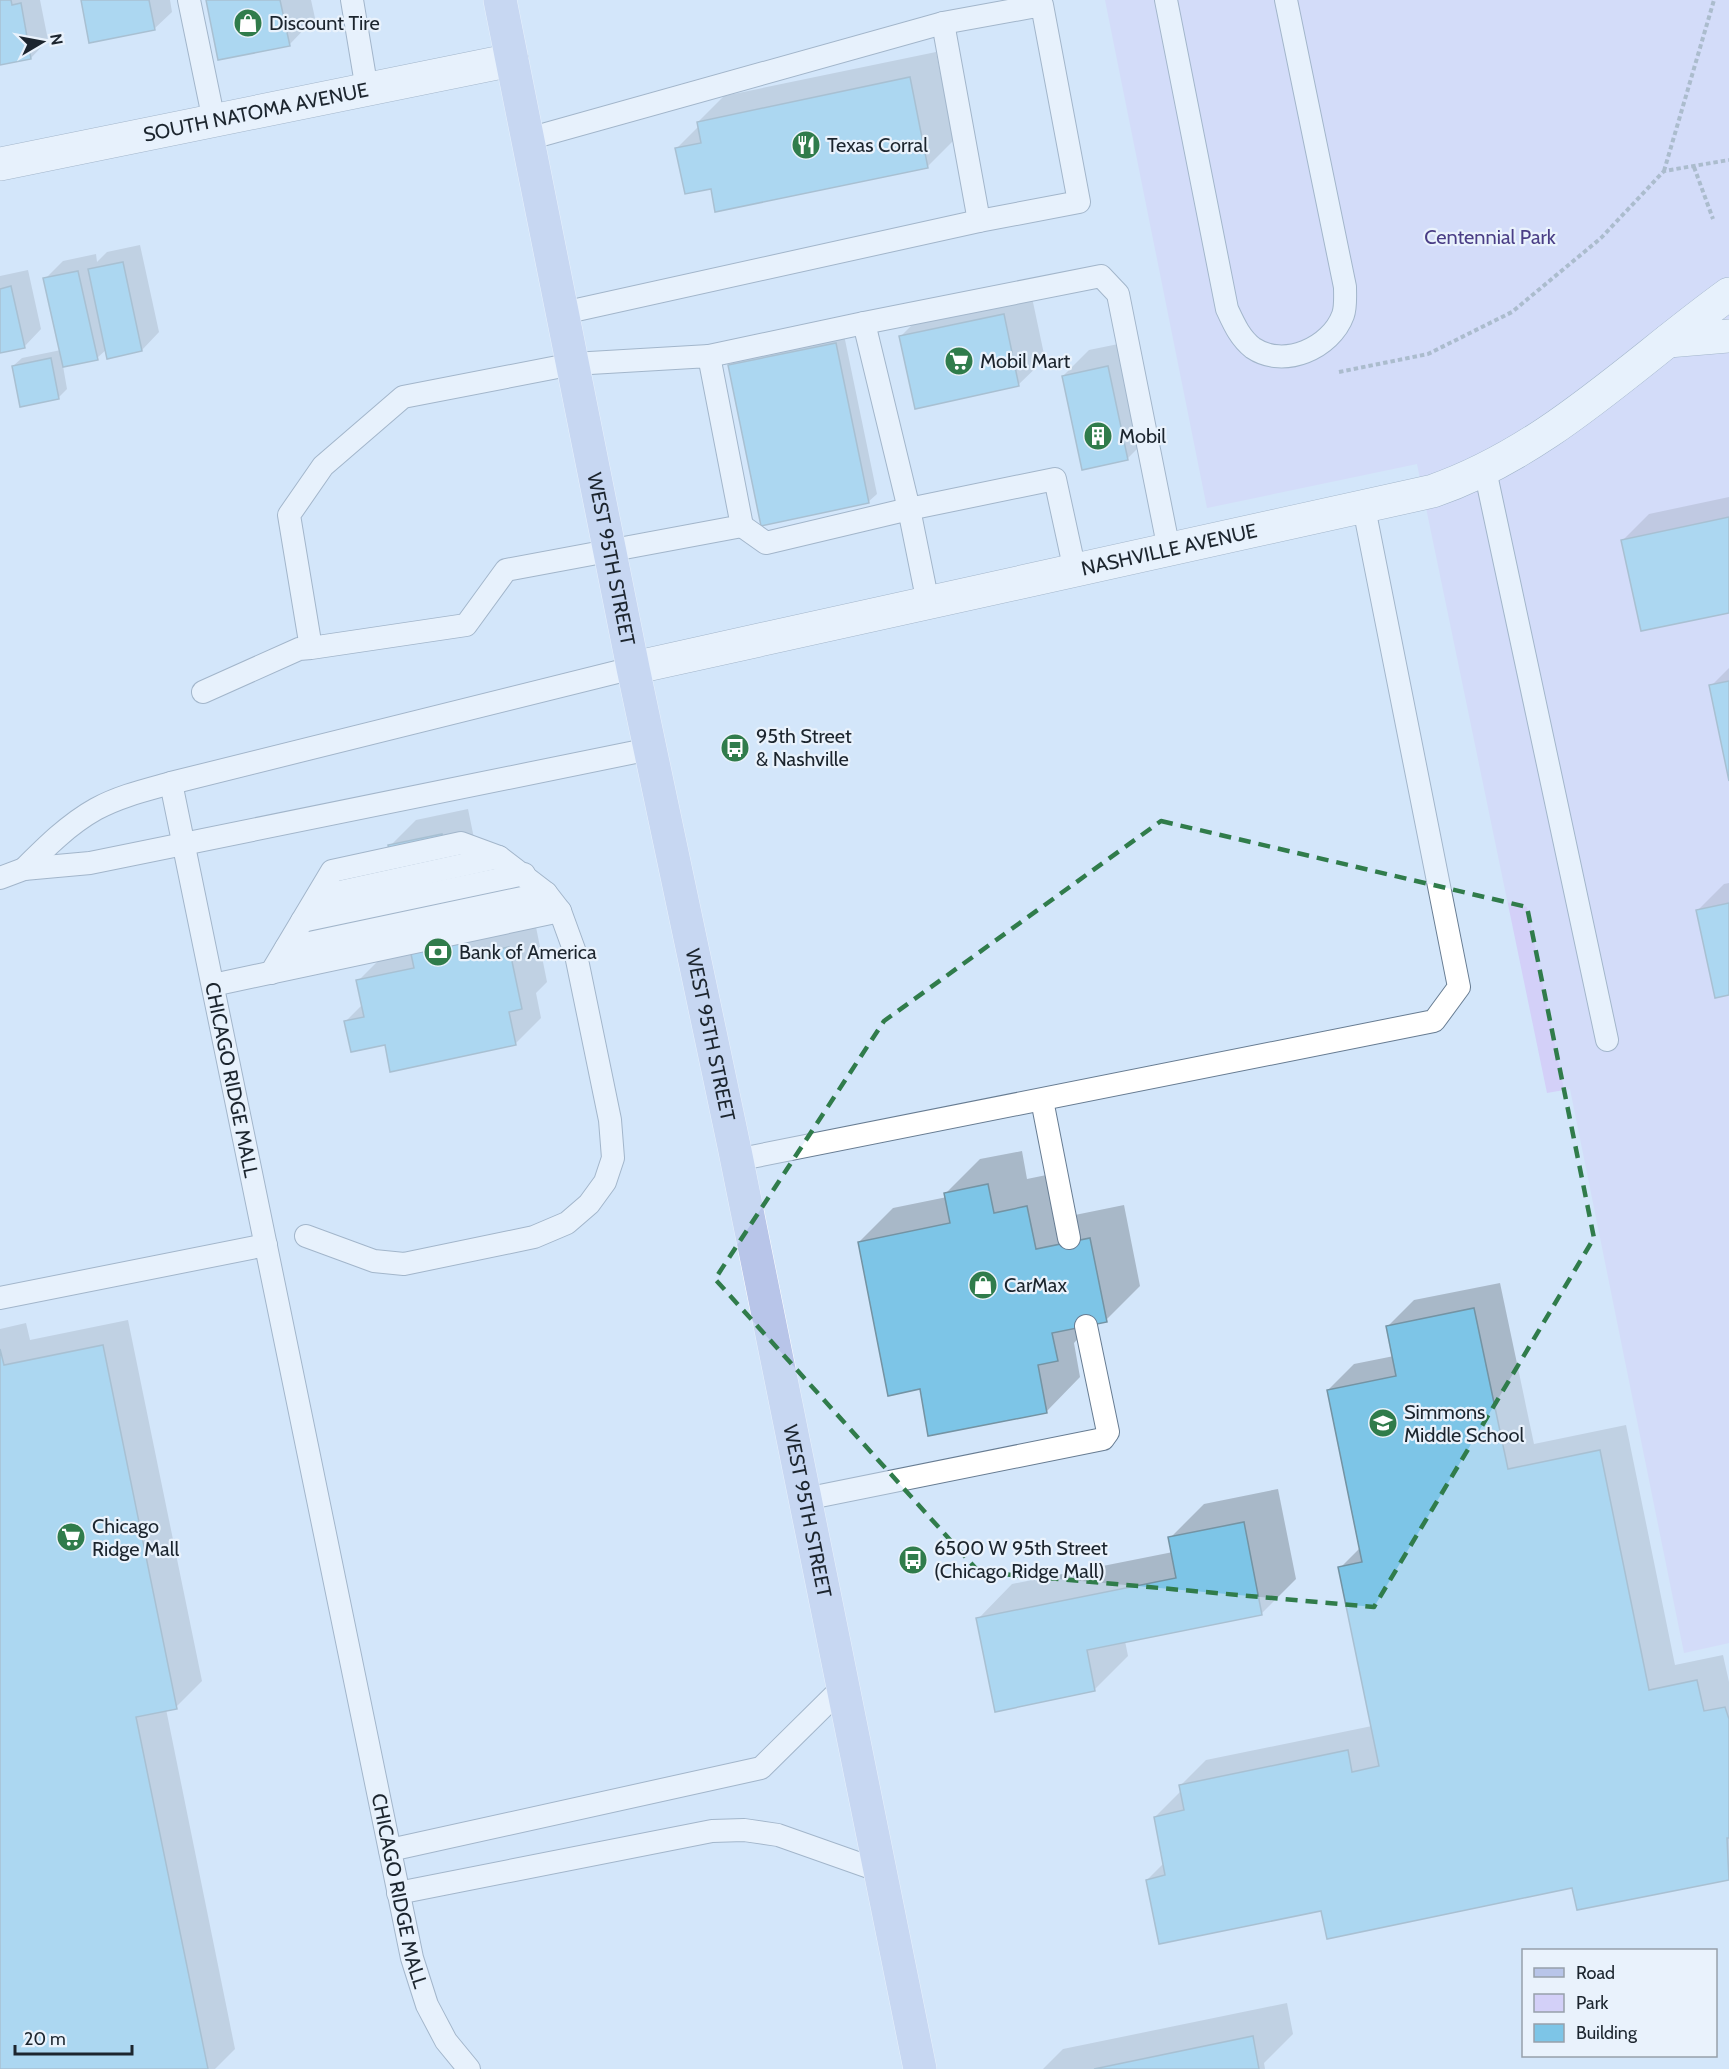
<svg xmlns="http://www.w3.org/2000/svg" width="1729" height="2069" viewBox="0 0 1729 2069" font-family="Cabin,sans-serif">
<style>
.green{fill:#d3d0f8}
.shadow{fill:#0003}
.building{fill:#7dc5e7;stroke:#7493a3;stroke-width:1.5}
.lines{fill:none;stroke-linecap:round;stroke-linejoin:round}
.service-casing{stroke:#677c92;stroke-width:24}
.minor-casing{stroke:#677c92;stroke-width:34}
.primary-casing{stroke:#fff;stroke-width:34}
.path{stroke:#7b8a98;stroke-width:4;stroke-dasharray:4.5 3;stroke-linecap:butt}
.service{stroke:#fff;stroke-width:22}
.minor{stroke:#fff;stroke-width:33}
.primary{stroke:#b8c5e9;stroke-width:33}
.marked{fill:none;stroke:#307c4b;stroke-width:4.5;stroke-dasharray:12 8;stroke-linejoin:round}
.labels{text-anchor:middle;dominant-baseline:central;stroke-width:4.5;stroke-linejoin:round;paint-order:stroke}
.poi-label{font-size:20px;fill:#1c252e;stroke:#e9f2fc;text-anchor:start}
.street-label{font-size:20px;fill:#1c252e;stroke:#e9f2fc}
.park-label{font-size:20px;fill:#4a3e86;stroke:#e9f2fc}
</style>
<rect width="100%" height="100%" fill="#d3e6fa"/>
<!-- green -->
<path class="green" d="M 1105,0 L 1729,0 L 1729,1643 L 1684,1653 L 1570,1089 L 1547,1093 L 1417,464 L 1207,508 Z"/>
<!-- shadow -->
<path class="shadow" d="M 0,0 L 40,0 L 48,40 L 31,58 L 0,64 Z
M 82,0 L 170,0 L 172,12 L 154,29 Z
M 207,0 L 311,0 L 315,18 L 289,45 Z
M 936,52 L 954,140 L 928,166 L 716,210 L 712,188 L 677,148 L 699,126 L 698,122 L 724,96 Z
M 140,245 L 159,332 L 142,350 L 107,349 L 97,358 L 63,366 L 67,389 L 59,397 L 13,366 L 22,358 L 61,350 L 45,279 L 63,261 L 96,254 L 97,262 L 107,252 Z
M 28,270 L 41,329 L 24,347 L 0,352 L 0,276 Z
M 1030,288 L 1045,359 L 1018,385 L 901,336 L 927,310 Z
M 844,335 L 877,494 L 868,502 L 729,365 L 738,357 Z
M 1133,341 L 1153,433 L 1127,459 L 1063,376 L 1089,350 Z
M 1729,497 L 1729,611 L 1623,540 L 1649,514 Z
M 1729,668 L 1729,774 L 1711,686 Z
M 468,809 L 493,931 L 535,922 L 547,982 L 536,993 L 541,1018 L 515,1044 L 386,1043 L 345,1022 L 363,1004 L 358,981 L 384,955 L 411,949 L 390,846 L 416,820 Z
M 1729,883 L 1729,994 L 1698,910 L 1724,884 Z
M 1022,1151 L 1027,1179 L 1061,1172 L 1070,1216 L 1124,1205 L 1140,1286 L 1106,1320 L 1091,1325 L 1074,1343 L 1080,1377 L 1046,1412 L 921,1387 L 859,1242 L 893,1208 L 947,1197 L 946,1193 L 980,1159 Z
M 1500,1283 L 1534,1444 L 1626,1425 L 1675,1665 L 1723,1655 L 1729,1682 L 1729,1879 L 1578,1908 L 1574,1886 L 1322,1909 L 1147,1880 L 1164,1863 L 1155,1817 L 1181,1791 L 1180,1786 L 1206,1760 L 1372,1726 L 1340,1568 L 1361,1547 L 1328,1390 L 1354,1364 L 1394,1356 L 1388,1326 L 1414,1300 Z
M 128,1320 L 202,1681 L 176,1707 L 166,1709 L 235,2049 L 215,2069 L 0,2069 L 0,1329 L 26,1323 L 30,1340 Z
M 1278,1489 L 1296,1579 L 1262,1613 L 1125,1641 L 1128,1656 L 1094,1690 L 978,1619 L 1012,1584 L 1173,1552 L 1170,1538 L 1204,1504 Z
M 1287,2003 L 1293,2034 L 1264,2063 L 1265,2069 L 1043,2069 L 1063,2049 Z"/>
<!-- building -->
<path class="building" d="M 0,0 L 11,0 L 12,5 L 21,3 L 31,59 L 0,65 Z
M 81,0 L 149,0 L 155,30 L 89,43 Z
M 206,0 L 280,0 L 290,46 L 218,60 Z
M 910,77 L 928,168 L 715,212 L 711,189 L 685,194 L 675,148 L 701,143 L 697,122 Z
M 123,262 L 142,351 L 107,359 L 88,269 Z
M 78,271 L 98,360 L 63,367 L 43,278 Z
M 11,286 L 25,348 L 0,353 L 0,289 Z
M 1004,314 L 1019,386 L 915,409 L 899,336 Z
M 836,343 L 869,503 L 761,526 L 728,365 Z
M 51,358 L 59,399 L 20,407 L 12,366 Z
M 1108,366 L 1128,460 L 1082,470 L 1062,376 Z
M 1729,517 L 1729,613 L 1641,631 L 1621,540 Z
M 1729,681 L 1729,781 L 1709,685 Z
M 442,834 L 467,956 L 509,947 L 522,1009 L 509,1012 L 516,1045 L 390,1072 L 385,1045 L 351,1052 L 344,1021 L 364,1017 L 356,980 L 414,968 L 388,845 Z
M 1729,903 L 1729,995 L 1715,998 L 1696,910 Z
M 988,1184 L 994,1213 L 1027,1206 L 1036,1249 L 1090,1238 L 1107,1322 L 1052,1333 L 1058,1361 L 1038,1365 L 1047,1413 L 928,1436 L 920,1389 L 888,1396 L 858,1242 L 950,1223 L 944,1193 Z
M 1474,1308 L 1508,1469 L 1600,1450 L 1649,1690 L 1697,1680 L 1704,1711 L 1725,1707 L 1729,1719 L 1729,1838 L 1727,1838 L 1729,1880 L 1577,1910 L 1572,1888 L 1327,1939 L 1321,1911 L 1159,1944 L 1146,1880 L 1165,1875 L 1154,1817 L 1184,1810 L 1179,1785 L 1348,1750 L 1352,1772 L 1379,1766 L 1338,1567 L 1362,1562 L 1327,1390 L 1396,1376 L 1386,1326 Z
M 103,1345 L 177,1709 L 136,1717 L 208,2069 L 0,2069 L 0,1349 L 4,1365 Z
M 1244,1522 L 1262,1615 L 1087,1650 L 1095,1691 L 995,1712 L 976,1618 L 1176,1578 L 1168,1537 Z
M 1253,2036 L 1259,2069 L 1094,2069 Z"/>
<g class="lines">
<!-- service casing -->
<g class="service-casing">
<g id="service">
<path d="M 189,0 L 214,121"/>
<path d="M 352,0 L 367,90"/>
<path d="M 1166,0 L 1227,309 C 1234,324 1240,338 1253,348 C 1284,369 1331,348 1343,315 C 1346,307 1345,296 1345,287 L 1286,0"/>
<path d="M 943,23 L 979,221"/>
<path d="M 528,139 L 943,23 L 1042,5 L 1079,202 L 979,221 L 563,313"/>
<path d="M 864,323 L 1101,276 L 1118,294 L 1169,550"/>
<path d="M 709,356 L 864,323 L 909,509 L 1055,479 L 1075,571"/>
<path d="M 1485,470 L 1607,1040"/>
<path d="M 742,526 L 766,543 L 909,509 L 928,603"/>
<path d="M 203,692 L 299,649 L 311,648 L 466,625 L 506,570 L 742,526 L 709,356 L 573,364 L 403,397 L 323,466 L 289,515 L 311,648"/>
<path id="s1" d="M 171,783 L 412,1958 L 427,2005 L 446,2041 L 469,2069"/>
<path d="M 24,869 C 46,847 69,824 96,809 C 120,796 146,790 171,783 L 633,668"/>
<path d="M 0,878 L 24,869 L 90,863 L 650,749"/>
<path d="M 317,897 L 499,857"/>
<path d="M 302,921 L 524,874"/>
<path d="M 286,948 L 546,893"/>
<path d="M 271,973 L 332,871 L 461,843 L 499,857 L 546,893 L 560,911 L 576,955 L 610,1120 L 613,1158 L 605,1182 L 589,1204 L 567,1223 L 534,1237 L 404,1264 L 374,1261 L 306,1236"/>
<path d="M 213,985 L 560,911"/>
<path d="M 1042,1100 L 1069,1238"/>
<path d="M 736,1160 L 1434,1021 L 1459,987 L 1364,508"/>
<path d="M 0,1298 L 266,1245"/>
<path d="M 805,1499 L 1103,1439 L 1108,1432 L 1086,1326"/>
<path d="M 390,1850 L 761,1768 L 843,1687"/>
<path d="M 398,1893 L 712,1831 L 744,1830 L 778,1835 L 880,1871"/>
</g>
</g>
<!-- minor casing -->
<g class="minor-casing">
<g id="minor">
<path id="s2" d="M 0,164 L 512,60"/>
<path d="M 1668,341 L 1729,336"/>
<path id="s3" d="M 633,668 L 1433,491 C 1548,451 1632,364 1729,294"/>
</g>
</g>
<!-- primary casing -->
<g class="primary-casing">
<g id="primary">
<path id="s4" d="M 500,0 L 633,668 L 734,1146 L 920,2069"/>
</g>
</g>
<!-- path -->
<path class="path" d="M 1694,167 L 1713,219
M 1664,171 L 1714,0
M 1339,372 L 1428,354 L 1512,312 L 1601,238 L 1664,171 L 1729,160"/>
<!-- service -->
<use href="#service" class="service"/>
<!-- minor -->
<use href="#minor" class="minor"/>
<!-- primary -->
<use href="#primary" class="primary"/>
</g>
<!-- marked area -->
<path d="M0 0H1729V2069H0ZM 1161,821 L 1527,907 L 1594,1238 L 1374,1607 L 979,1572 L 715,1279 L 884,1021 Z" fill="#d3e6fa" fill-opacity=".55" fill-rule="evenodd"/>
<path class="marked" d="M 1161,821 L 1527,907 L 1594,1238 L 1374,1607 L 979,1572 L 715,1279 L 884,1021 Z"/>
<!-- icons -->
<defs>
<g id="shop-disc" transform="scale(1.5)"><circle r="9.5" fill="#307c4b" stroke="#e9f2fc"/><path d="M-5-2.5h2.3a2.7 3.5 0 0 1 5.4 0H5L5.5 6h-11ZM-1.5-2.5h3a1.5 2.3 0 0 0-3 0Z" fill="#fff"/></g>
<g id="restaurant-disc" transform="scale(1.5)"><circle r="9.5" fill="#307c4b" stroke="#e9f2fc"/><path d="M-5-6h1v4h1v-4h1v4h1v-4h1v5L-1.5 .5V6h-2V.5L-5-1ZM5-6V6H3V1.5H1.5Q1.5-4 5-6Z" fill="#fff"/></g>
<g id="supermarket-disc" transform="scale(1.5)"><circle r="9.5" fill="#307c4b" stroke="#e9f2fc"/><path d="M-6-5.5h2.5l.6 2H6L4.5 2H-2.5L-4.4-4H-6ZM-1.5 3.2a1.3 1.3 0 1 0 .1 0ZM3 3.2a1.3 1.3 0 1 0 .1 0Z" fill="#fff"/></g>
<g id="building-disc" transform="scale(1.5)"><circle r="9.5" fill="#307c4b" stroke="#e9f2fc"/><path d="M-4-6H4V6H1V3H-1V6H-4ZM-2.5-4.3h1.7v1.8h-1.7ZM.8-4.3h1.7v1.8H.8ZM-2.5-1h1.7V.8h-1.7ZM.8-1h1.7V.8H.8Z" fill="#fff"/></g>
<g id="bus-disc" transform="scale(1.5)"><circle r="9.5" fill="#307c4b" stroke="#e9f2fc"/><path d="M-5-6H5V4H4V6H2V4H-2V6H-4V4H-5ZM-3.5-4V0h7V-4ZM-3.5 1.2v1.5H-2V1.2ZM2 1.2v1.5H3.5V1.2Z" fill="#fff"/></g>
<g id="bank-disc" transform="scale(1.5)"><circle r="9.5" fill="#307c4b" stroke="#e9f2fc"/><path d="M-6-4H6V4H-6ZM0-2.3a2.3 2.3 0 1 0 0 4.6a2.3 2.3 0 1 0 0-4.6Z" fill="#fff"/></g>
<g id="school-disc" transform="scale(1.5)"><circle r="9.5" fill="#307c4b" stroke="#e9f2fc"/><path d="M0-5L7-2L0 1L-7-2ZM-4 1L0 2.5L4 1V4Q0 6-4 4Z" fill="#fff"/></g>
</defs>
<g fill-rule="evenodd">
<use href="#shop-disc" x="248" y="23"/>
<use href="#restaurant-disc" x="806" y="145"/>
<use href="#supermarket-disc" x="959" y="361"/>
<use href="#building-disc" x="1098" y="436"/>
<use href="#bus-disc" x="735" y="748"/>
<use href="#bank-disc" x="438" y="952"/>
<use href="#shop-disc" x="983" y="1285"/>
<use href="#school-disc" x="1383" y="1423"/>
<use href="#supermarket-disc" x="71" y="1537"/>
<use href="#bus-disc" x="913" y="1560"/>
</g>
<g class="labels">
<!-- poi labels -->
<g class="poi-label">
<text x="269" y="23">Discount Tire</text>
<text x="827" y="145">Texas Corral</text>
<text x="980" y="361">Mobil Mart</text>
<text x="1119" y="436">Mobil</text>
<text x="756" y="736">95th Street<tspan x="756" dy="23">&amp; Nashville</tspan></text>
<text x="459" y="952">Bank of America</text>
<text x="1004" y="1285">CarMax</text>
<text x="1404" y="1412">Simmons<tspan x="1404" dy="23">Middle School</tspan></text>
<text x="92" y="1526">Chicago<tspan x="92" dy="23">Ridge Mall</tspan></text>
<text x="934" y="1548">6500 W 95th Street<tspan x="934" dy="23">(Chicago Ridge Mall)</tspan></text>
</g>
<!-- street labels -->
<g class="street-label">
<text stroke="none"><textPath href="#s2" startOffset="261">SOUTH NATOMA AVENUE</textPath></text>
<text stroke="none"><textPath href="#s3" startOffset="549">NASHVILLE AVENUE</textPath></text>
<text stroke="none"><textPath href="#s4" startOffset="570">WEST 95TH STREET</textPath></text>
<text stroke="none"><textPath href="#s4" startOffset="1056">WEST 95TH STREET</textPath></text>
<text stroke="none"><textPath href="#s1" startOffset="303">CHICAGO RIDGE MALL</textPath></text>
<text stroke="none"><textPath href="#s4" startOffset="1542">WEST 95TH STREET</textPath></text>
<text stroke="none"><textPath href="#s1" startOffset="1131">CHICAGO RIDGE MALL</textPath></text>
</g>
<!-- park labels -->
<g class="park-label">
<text x="1490" y="237">Centennial Park</text>
</g>
</g>
<!-- legend -->
<rect x="1522" y="1949" width="195" height="108" fill="#e9f2fc" stroke="#97a0aa" stroke-width="1.5"/>
<rect x="1534" y="1968" width="30" height="9" fill="#b8c5e9" stroke="#97a0aa" stroke-width="1.5"/>
<text x="1576" y="1979" font-size="18" fill="#1c252e">Road</text>
<rect x="1534" y="1994" width="30" height="18" fill="#d3d0f8" stroke="#97a0aa" stroke-width="1.5"/>
<text x="1576" y="2009" font-size="18" fill="#1c252e">Park</text>
<rect x="1534" y="2024" width="30" height="18" fill="#7dc5e7" stroke="#97a0aa" stroke-width="1.5"/>
<text x="1576" y="2039" font-size="18" fill="#1c252e">Building</text>
<!-- north arrow -->
<g transform="translate(42 42) rotate(80)" stroke="#e9f2fc" stroke-width="4.5" paint-order="stroke">
<path d="M0-4.5L10 22L0 15L-10 22Z" fill="#1c252e"/>
<text y="-9" font-size="16" font-weight="bold" text-anchor="middle" fill="#1c252e">N</text>
</g>
<!-- scale -->
<path d="M15 2045v9h117v-9" fill="none" stroke="#1c252e" stroke-width="3"/>
<text x="24" y="2045" font-size="18" fill="#1c252e" stroke="#e9f2fc" stroke-width="4.5" paint-order="stroke">20 m</text>
</svg>
